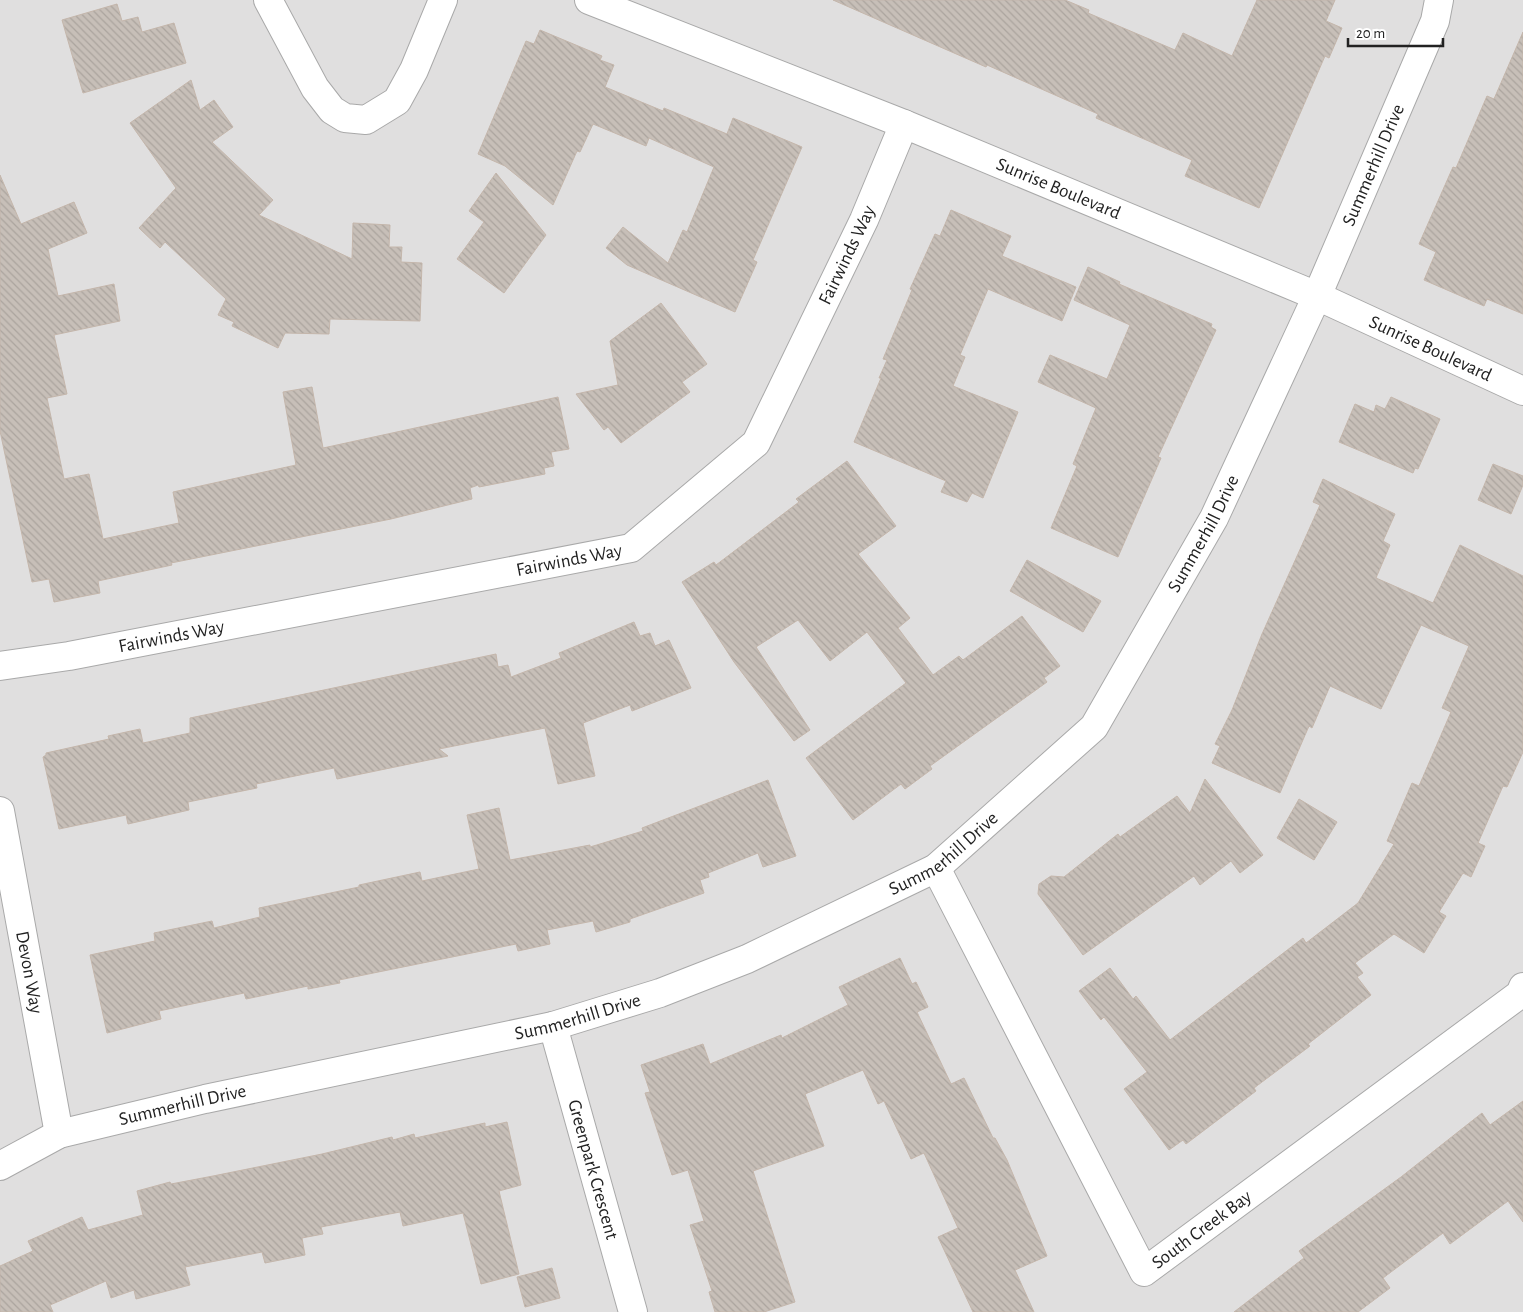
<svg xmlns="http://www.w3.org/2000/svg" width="1523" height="1312" viewBox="0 0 1523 1312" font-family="'Alegreya Sans',sans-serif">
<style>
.residential{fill:#e0dfdf}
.building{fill:url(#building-back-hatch);stroke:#c4b6ab}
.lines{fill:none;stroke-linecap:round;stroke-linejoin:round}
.minor-casing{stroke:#a9a9a9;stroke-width:30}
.minor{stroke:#fff;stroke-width:28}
.labels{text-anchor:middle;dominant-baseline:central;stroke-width:4.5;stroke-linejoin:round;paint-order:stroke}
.street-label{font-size:19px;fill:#222;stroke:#fff}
</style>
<defs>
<pattern id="building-back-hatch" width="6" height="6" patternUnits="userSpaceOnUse" patternTransform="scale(1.25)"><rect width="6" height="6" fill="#c7bfb8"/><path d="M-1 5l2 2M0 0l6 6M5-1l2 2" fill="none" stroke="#aba49e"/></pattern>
</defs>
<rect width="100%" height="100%" fill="#f2efe9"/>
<!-- residential -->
<path class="residential" d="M 0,0 L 1523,0 L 1523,1312 L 0,1312 Z"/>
<!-- building -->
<path class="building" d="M 833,0 L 1065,0 L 1089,10 L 1088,13 L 1175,50 L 1183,33 L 1232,56 L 1257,0 L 1335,0 L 1326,21 L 1342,28 L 1329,58 L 1325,56 L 1259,208 L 1185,176 L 1192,160 L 1096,118 L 1098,114 L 987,65 L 986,67 Z
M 117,4 L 122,21 L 138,17 L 142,32 L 174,23 L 186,63 L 83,93 L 62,20 Z
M 540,30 L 602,56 L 600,60 L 614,65 L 605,87 L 663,111 L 664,108 L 727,134 L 733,118 L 802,147 L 753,260 L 757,262 L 735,312 L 627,265 L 606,248 L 623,227 L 668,263 L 683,230 L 687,232 L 714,167 L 649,138 L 646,146 L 593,124 L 580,152 L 577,151 L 553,205 L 505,166 L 478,154 L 526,41 L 534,44 Z
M 1523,32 L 1523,314 L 1487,299 L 1484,306 L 1424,280 L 1436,252 L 1419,244 L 1453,167 L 1456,168 L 1487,96 L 1494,99 Z
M 191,80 L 200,110 L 214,100 L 233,127 L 212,142 L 273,200 L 259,215 L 352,259 L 353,223 L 390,225 L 389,247 L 402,247 L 401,262 L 422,263 L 420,321 L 330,319 L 329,334 L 285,333 L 278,348 L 232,326 L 234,322 L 218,315 L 226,299 L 165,242 L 160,248 L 139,228 L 176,188 L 130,123 Z
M 496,173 L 546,235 L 504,293 L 457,259 L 484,222 L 469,211 Z
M 0,175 L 21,224 L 74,202 L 87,233 L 48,249 L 58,296 L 114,284 L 120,321 L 54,335 L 67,394 L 47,398 L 64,479 L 89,474 L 103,539 L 179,523 L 173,492 L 296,465 L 283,392 L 312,387 L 323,448 L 558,397 L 569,449 L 551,452 L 554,466 L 544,468 L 545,474 L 479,487 L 478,485 L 470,488 L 472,499 L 391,519 L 171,563 L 172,565 L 98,581 L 100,593 L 54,602 L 49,579 L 32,582 L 0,431 Z
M 951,210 L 1011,236 L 1002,256 L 1076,287 L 1062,321 L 988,289 L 960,355 L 965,357 L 953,386 L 1018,412 L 983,498 L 972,493 L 967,502 L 941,492 L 946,481 L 854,442 L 881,378 L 879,378 L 887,360 L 883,359 L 912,290 L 910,289 L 935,234 L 940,236 Z
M 1088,267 L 1120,282 L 1119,284 L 1212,324 L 1211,327 L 1216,330 L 1158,457 L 1161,458 L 1118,557 L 1051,528 L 1077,466 L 1073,464 L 1096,408 L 1038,382 L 1050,355 L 1107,379 L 1130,325 L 1074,300 Z
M 661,303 L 707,364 L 682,382 L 690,392 L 621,443 L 608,427 L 604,430 L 576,394 L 618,385 L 610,341 Z
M 1391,397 L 1440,419 L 1418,469 L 1415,468 L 1413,473 L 1339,442 L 1355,404 L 1374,412 L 1376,405 L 1385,409 Z
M 847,461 L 896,526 L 858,554 L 910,618 L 898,628 L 933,675 L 959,656 L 963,660 L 1022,616 L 1060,666 L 1044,678 L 1047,682 L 930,766 L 932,769 L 905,789 L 901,784 L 853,820 L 806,758 L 906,683 L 867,632 L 830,661 L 798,620 L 756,647 L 810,730 L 794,741 L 734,662 L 682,582 L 714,562 L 716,565 L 799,502 L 796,499 Z
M 1493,464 L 1523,476 L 1523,485 L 1511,514 L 1478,500 Z
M 1323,479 L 1395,514 L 1383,541 L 1390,545 L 1376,578 L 1433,603 L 1460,545 L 1523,576 L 1523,752 L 1507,787 L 1503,786 L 1478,843 L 1485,846 L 1471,877 L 1463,873 L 1439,912 L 1446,916 L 1424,953 L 1394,934 L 1355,963 L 1363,973 L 1357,977 L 1371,995 L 1308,1044 L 1310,1046 L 1254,1088 L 1256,1091 L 1186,1144 L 1183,1140 L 1169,1150 L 1124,1089 L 1147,1072 L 1104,1017 L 1101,1020 L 1079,991 L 1110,968 L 1133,999 L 1136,996 L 1170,1040 L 1303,938 L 1306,943 L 1358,903 L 1394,844 L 1387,841 L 1412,783 L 1419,786 L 1451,712 L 1442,708 L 1469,646 L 1421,625 L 1381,709 L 1330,686 L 1312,728 L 1309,726 L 1280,793 L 1212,763 L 1220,746 L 1215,744 L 1232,710 L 1262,634 L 1320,505 L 1313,502 Z
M 1027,560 L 1101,601 L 1083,632 L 1010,591 Z
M 634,622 L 640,636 L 650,633 L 655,646 L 669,640 L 691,688 L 632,711 L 630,705 L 583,723 L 595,776 L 558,784 L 545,728 L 439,749 L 448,756 L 337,779 L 334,768 L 256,784 L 257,788 L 188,802 L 189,810 L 128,824 L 126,815 L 59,829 L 43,757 L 46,755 L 46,753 L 109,739 L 108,736 L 140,729 L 143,743 L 190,733 L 190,718 L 496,654 L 498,667 L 508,665 L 511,677 L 561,658 L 559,653 Z
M 1205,779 L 1263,855 L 1240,873 L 1231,861 L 1200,885 L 1194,876 L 1083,955 L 1038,894 L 1039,884 L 1051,876 L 1064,877 L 1118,834 L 1120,837 L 1177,796 L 1190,813 Z
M 768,780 L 796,856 L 763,867 L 758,853 L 708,873 L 709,877 L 700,880 L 704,893 L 630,919 L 630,922 L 596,932 L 593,921 L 547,930 L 550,944 L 518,951 L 516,944 L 339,980 L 340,983 L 308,989 L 308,986 L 246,999 L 244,993 L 159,1011 L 161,1019 L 107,1033 L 90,955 L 155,941 L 154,933 L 212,921 L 214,928 L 260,917 L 259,908 L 359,887 L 359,885 L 420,872 L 422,881 L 479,869 L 467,815 L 499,808 L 510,860 L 590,845 L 590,847 L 643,831 L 642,828 Z
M 1299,799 L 1337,822 L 1314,860 L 1277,838 Z
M 900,958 L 912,984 L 916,982 L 928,1007 L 917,1012 L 951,1084 L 964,1078 L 993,1138 L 995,1138 L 1007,1160 L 1047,1256 L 1015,1270 L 1034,1312 L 973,1312 L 938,1237 L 958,1228 L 924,1153 L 911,1159 L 884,1101 L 878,1104 L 863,1070 L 805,1094 L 824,1146 L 753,1171 L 795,1302 L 764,1312 L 715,1312 L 709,1292 L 712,1291 L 690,1225 L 704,1221 L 688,1170 L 672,1175 L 645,1093 L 650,1092 L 641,1065 L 703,1044 L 710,1064 L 781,1035 L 782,1038 L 848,1005 L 839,987 Z
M 1523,1101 L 1523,1222 L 1508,1201 L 1450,1244 L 1443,1233 L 1383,1278 L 1390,1288 L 1358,1312 L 1234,1312 L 1304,1258 L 1299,1251 L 1401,1177 L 1482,1113 L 1490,1125 Z
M 507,1122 L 521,1185 L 499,1191 L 519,1274 L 481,1284 L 463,1213 L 403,1226 L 400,1212 L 321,1227 L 323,1234 L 302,1238 L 305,1255 L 265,1263 L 262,1252 L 185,1267 L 190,1285 L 136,1299 L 134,1290 L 111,1298 L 106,1281 L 50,1305 L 53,1312 L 0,1312 L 0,1266 L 33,1251 L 28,1241 L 82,1217 L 88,1230 L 143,1215 L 137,1191 L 170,1182 L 171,1184 L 213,1176 L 322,1154 L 392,1137 L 393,1140 L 414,1134 L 415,1138 L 485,1123 L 485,1127 Z
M 552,1268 L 560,1298 L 525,1307 L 517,1277 Z"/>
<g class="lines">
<!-- minor casing -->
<g class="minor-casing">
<g id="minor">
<path d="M 268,0 L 315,88 L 332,110 L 345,118 L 366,120 L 397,101 L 414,70 L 443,0"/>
<path id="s1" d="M 589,0 L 904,124 L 1317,296 L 1523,391"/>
<path id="s2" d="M 0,666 L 69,656 L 631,548 L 756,443 L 864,220 L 904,124"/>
<path id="s3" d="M 0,811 L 59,1134"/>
<path id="s4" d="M 936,868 L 1144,1272 L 1520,994 L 1523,987"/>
<path id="s5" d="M 553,1026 L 633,1312"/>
<path id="s6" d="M 0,1166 L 59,1134 L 205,1099 L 553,1026 L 660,993 L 747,959 L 936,868 L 1094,727 L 1214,518 L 1317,296 L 1435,21 L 1439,0"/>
</g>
</g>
<!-- minor -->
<use href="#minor" class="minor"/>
</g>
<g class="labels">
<!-- street labels -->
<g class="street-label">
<text stroke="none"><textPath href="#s6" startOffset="1828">Summerhill Drive</textPath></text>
<text stroke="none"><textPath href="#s1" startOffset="506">Sunrise Boulevard</textPath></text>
<text stroke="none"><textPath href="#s2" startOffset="1014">Fairwinds Way</textPath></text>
<text stroke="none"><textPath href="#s1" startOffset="911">Sunrise Boulevard</textPath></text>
<text stroke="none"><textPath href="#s6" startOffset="1422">Summerhill Drive</textPath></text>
<text stroke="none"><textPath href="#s2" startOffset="579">Fairwinds Way</textPath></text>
<text stroke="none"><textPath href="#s2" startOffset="174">Fairwinds Way</textPath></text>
<text stroke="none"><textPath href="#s6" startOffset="1002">Summerhill Drive</textPath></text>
<text stroke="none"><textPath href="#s3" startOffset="164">Devon Way</textPath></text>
<text stroke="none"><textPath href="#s6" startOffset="599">Summerhill Drive</textPath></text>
<text stroke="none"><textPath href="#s6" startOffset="194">Summerhill Drive</textPath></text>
<text stroke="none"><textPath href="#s5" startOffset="149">Greenpark Crescent</textPath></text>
<text stroke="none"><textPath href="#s4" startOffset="526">South Creek Bay</textPath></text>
</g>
</g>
<!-- scale -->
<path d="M1348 38v8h95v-8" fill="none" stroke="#222222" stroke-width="2.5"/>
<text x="1356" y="38" font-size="15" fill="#222222" stroke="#ffffff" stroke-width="4" paint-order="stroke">20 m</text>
</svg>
